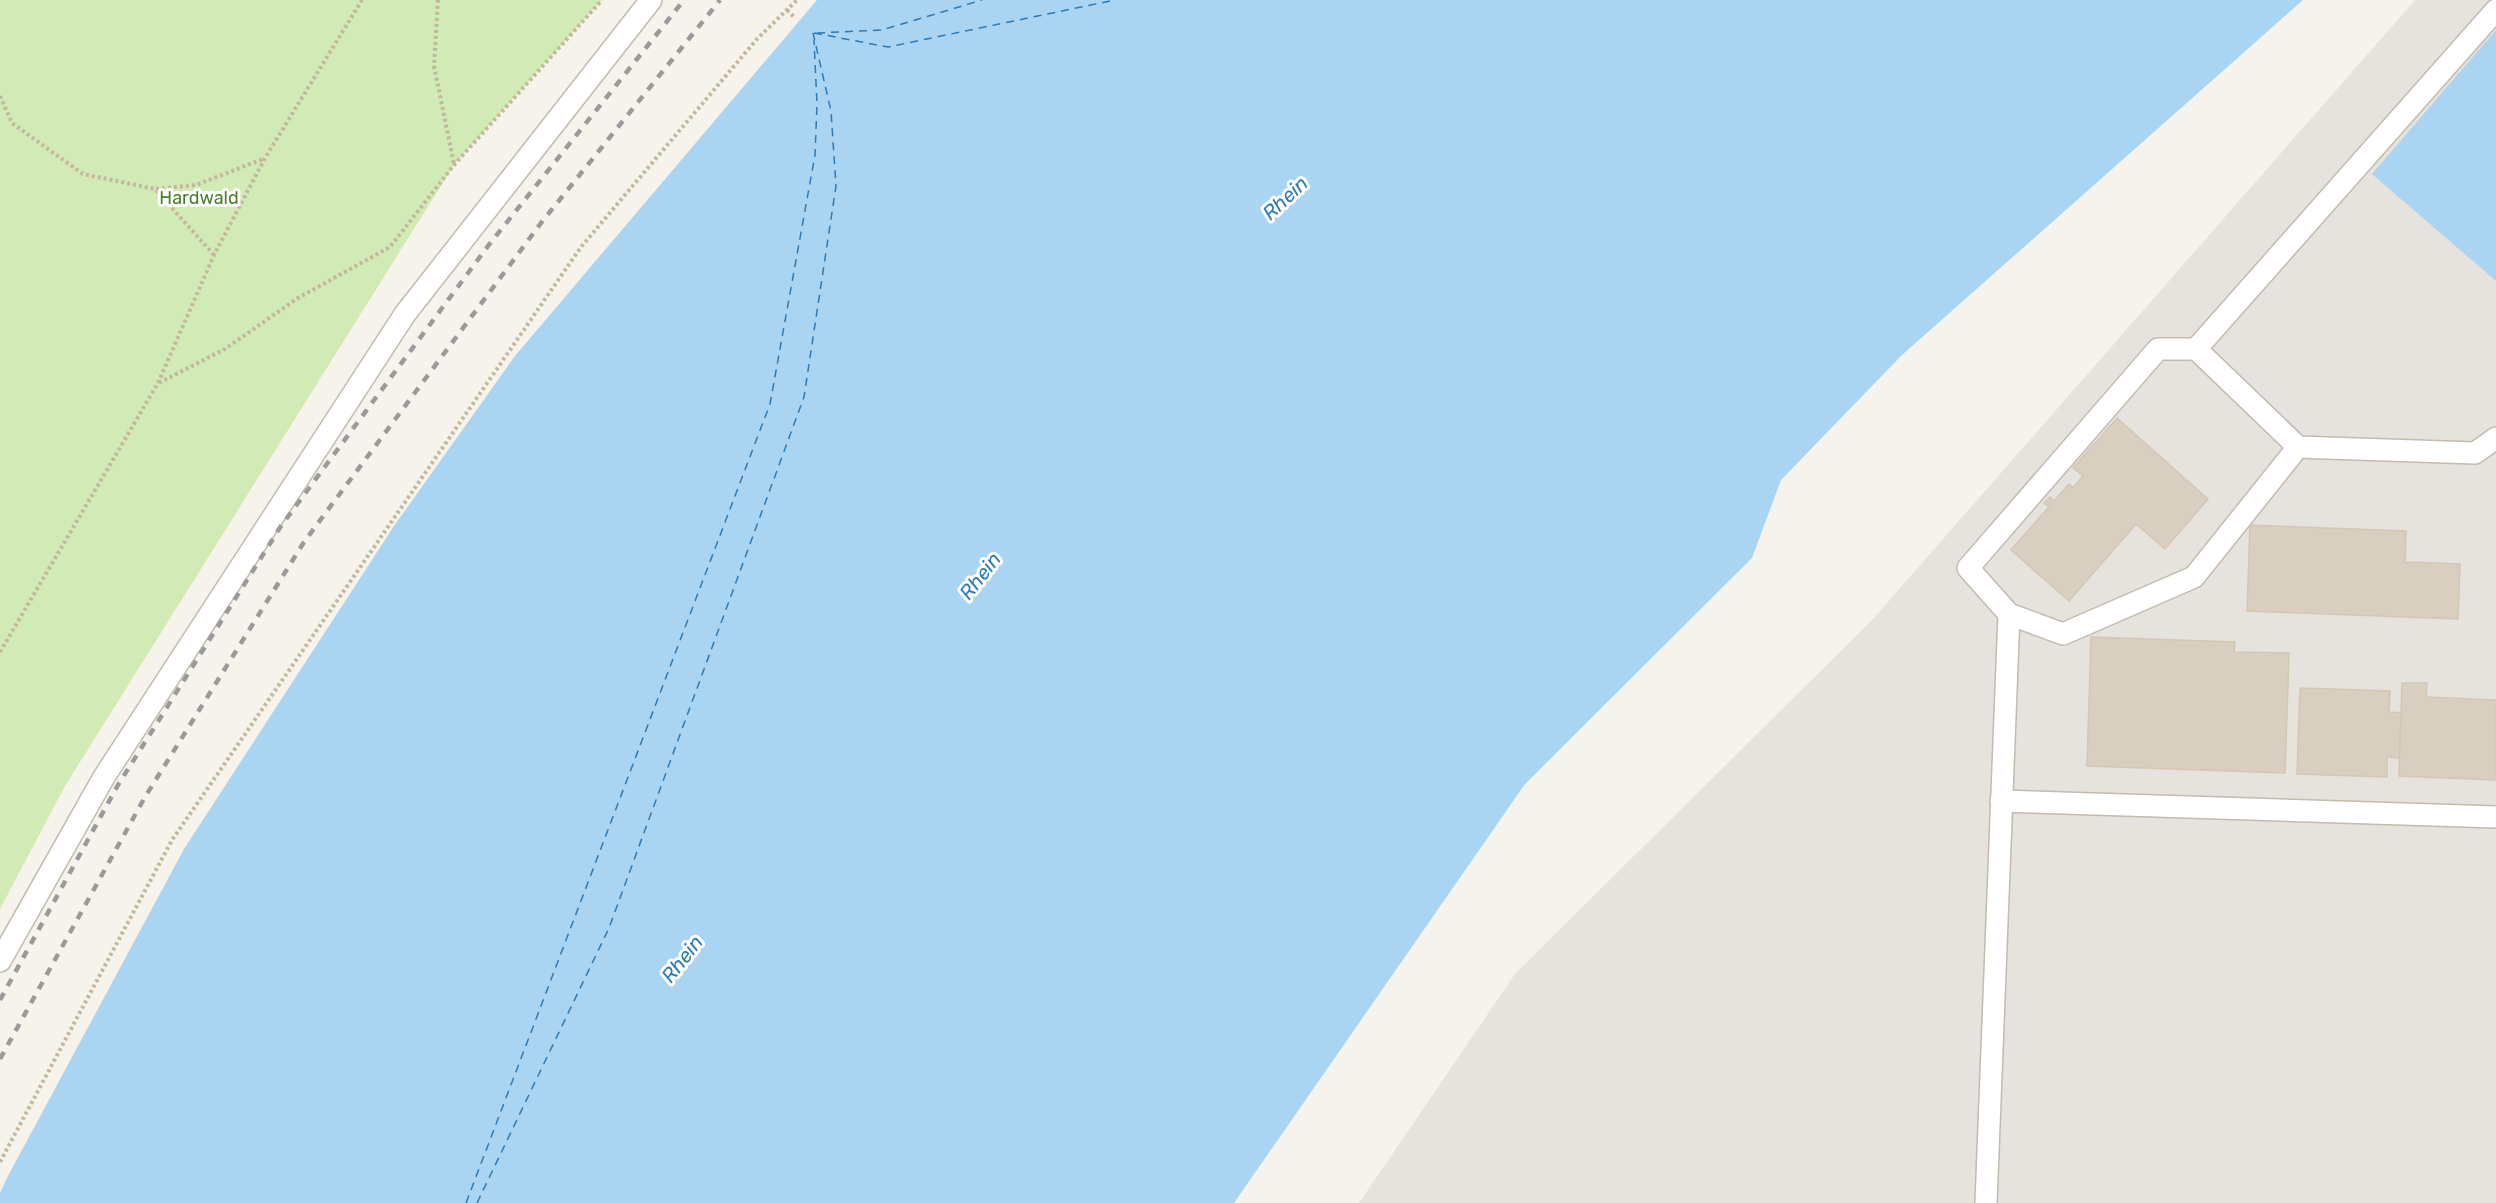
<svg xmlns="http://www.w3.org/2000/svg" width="2496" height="1203" viewBox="0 0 2496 1203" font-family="Rubik,sans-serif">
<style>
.industrial{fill:#e6e2dd}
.green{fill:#d2eab5}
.water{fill:#a9d4f2}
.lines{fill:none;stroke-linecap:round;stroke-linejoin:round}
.ferry{stroke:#2e7ab2;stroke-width:1.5;stroke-dasharray:8 6;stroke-linecap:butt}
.building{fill:#d8cfc1;stroke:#d3c7b4;stroke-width:1.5}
.lane-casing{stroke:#c2bbae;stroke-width:24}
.path{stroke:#c4b79f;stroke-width:4;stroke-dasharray:3 3;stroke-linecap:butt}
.lane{stroke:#fff;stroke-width:21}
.rail{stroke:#9a9a9a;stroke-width:4.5;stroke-dasharray:8 8;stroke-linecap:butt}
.labels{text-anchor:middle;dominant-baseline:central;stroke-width:6;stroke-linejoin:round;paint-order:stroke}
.park-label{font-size:18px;fill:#4a7f2a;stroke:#fff}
.water-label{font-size:20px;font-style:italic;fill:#2e7ab2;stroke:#fff}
</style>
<rect width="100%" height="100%" fill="#f6f3ec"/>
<!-- industrial -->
<path class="industrial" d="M 2415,0 L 2496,0 L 2496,1203 L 1359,1203 L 1515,974 L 1873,619 Z"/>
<!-- green -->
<path class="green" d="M 0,0 L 602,0 L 454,165 L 65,786 L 0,909 Z"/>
<!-- water -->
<path class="water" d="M 817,0 L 2303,0 L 1902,355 L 1781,480 L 1752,558 L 1525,784 L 1234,1203 L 0,1203 L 0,1193 L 8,1176 L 184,849 L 394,526 L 515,356 Z
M 2496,30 L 2496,281 L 2372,174 Z"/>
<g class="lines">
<!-- ferry -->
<path class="ferry" d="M 814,33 L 888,47 L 1115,0
M 817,33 L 882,30 L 982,0
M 466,1203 L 770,404 L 815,155 L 817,104 L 814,40
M 477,1203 L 609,928 L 804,397 L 836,186 L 831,111 L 813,33"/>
</g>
<!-- building -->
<path class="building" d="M 2117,418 L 2208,499 L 2165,549 L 2136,524 L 2069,601 L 2011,550 L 2049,507 L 2044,503 L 2050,497 L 2054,501 L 2069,484 L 2073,488 L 2083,476 L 2073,468 Z
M 2250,525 L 2406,531 L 2405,562 L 2460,564 L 2458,619 L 2247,611 Z
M 2091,637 L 2235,642 L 2234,652 L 2289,653 L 2285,773 L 2087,766 Z
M 2402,683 L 2427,683 L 2426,697 L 2496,700 L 2496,780 L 2399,776 Z
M 2300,688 L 2390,691 L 2389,712 L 2401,713 L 2399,758 L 2387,757 L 2387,777 L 2297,774 Z"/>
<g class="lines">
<!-- lane casing -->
<g class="lane-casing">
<path id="lane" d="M 2196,349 L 2298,447 L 2475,453 L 2496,438
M 2298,447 L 2194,577 L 2063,634 L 2009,614 L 1968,568 L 2158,349 L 2196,349 L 2496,10
M 2001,801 L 2496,817
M 0,961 L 104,777 L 405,314 L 651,0
M 1986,1203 L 2009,614"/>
</g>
<!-- path -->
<path class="path" d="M 438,0 L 434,66 L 454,164
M 787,10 L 794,17
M 0,96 L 12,123 L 83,174 L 155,189 L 214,255
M 156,189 L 196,185 L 263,159
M 159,383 L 225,349 L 298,298 L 390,247 L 454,165 L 602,0
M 0,652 L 158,383 L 214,255 L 265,158 L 362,0
M 0,1162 L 172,840 L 581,247 L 757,39 L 797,0"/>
<!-- lane -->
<use href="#lane" class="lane"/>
<!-- rail -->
<path class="rail" d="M 0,1000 L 118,785 L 281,526 L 488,246 L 684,0
M 0,1059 L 145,797 L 304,542 L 541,223 L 720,0"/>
</g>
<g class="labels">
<!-- park labels -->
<g class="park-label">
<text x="199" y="198">Hardwald</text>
</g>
<!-- water labels -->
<g class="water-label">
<text transform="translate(1285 198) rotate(-43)">Rhein</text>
<text transform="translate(980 576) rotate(-52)">Rhein</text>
<text transform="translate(682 959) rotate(-52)">Rhein</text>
</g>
</g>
</svg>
